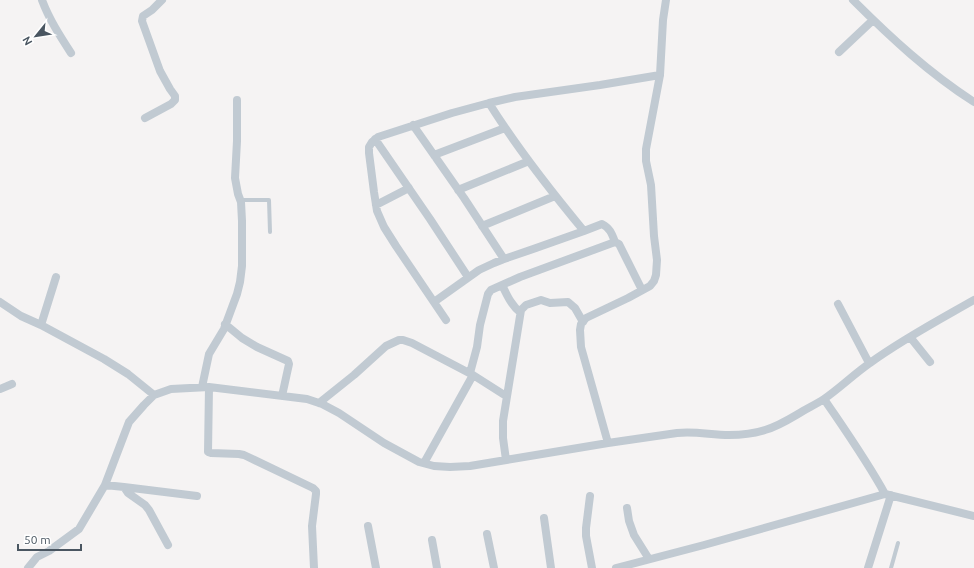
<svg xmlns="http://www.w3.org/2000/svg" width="974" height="568" viewBox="0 0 974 568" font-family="Ubuntu,sans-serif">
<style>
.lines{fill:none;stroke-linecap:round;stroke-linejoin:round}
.lane{stroke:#c1cad2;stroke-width:4}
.street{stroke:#c1cad2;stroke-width:8}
</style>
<rect width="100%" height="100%" fill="#f5f3f3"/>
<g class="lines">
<!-- lane -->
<path class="lane" d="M 241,200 L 269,200 L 270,232
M 891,568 L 898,543"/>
<!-- street -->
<path class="street" d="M 42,0 C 49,19 60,36 71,53
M 853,0 C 891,38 929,73 974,102
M 839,52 L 873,20
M 145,118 L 171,104 L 175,100 L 175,96 L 170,89 L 160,71 L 142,21 L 143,16 L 152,10 L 162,0
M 413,125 L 464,198 L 504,259
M 375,139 L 430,219 L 468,277
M 434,155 L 505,128
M 458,190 L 529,161
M 376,205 L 409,188
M 482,226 L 555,196
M 584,231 L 602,224 C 610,228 612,234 615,242
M 502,285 C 507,295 511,305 520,312
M 0,302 L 21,316 L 41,325 L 104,359 L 128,374 L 154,395
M 434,302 L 479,270 L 494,263 L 504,259 L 536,248 L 584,231 C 550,190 517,148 489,103
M 838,304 L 869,363
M 446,320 L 396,246 L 384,227 L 377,211 L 374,192 L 369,153 L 369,147 L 372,142 L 378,137 L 452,113 L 489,103 L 515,97 L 600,85 L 660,75
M 225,324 L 242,338 L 257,347 L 288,361 L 289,364 L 282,396
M 41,325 L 56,277
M 910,337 L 930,362
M 470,373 L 477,347 L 480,325 L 488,294 L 491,290 L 520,277 L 615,242 L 619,244 L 642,290
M 202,387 L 209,354 L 224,329 L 237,294 L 240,282 L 242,266 L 242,221 L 241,202 L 238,194 L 235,178 L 237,141 L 237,100
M 209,387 L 208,452 L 211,453 L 239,454 L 244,455 L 313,488 L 316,491 L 316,494 L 312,526 L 314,568
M 0,389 L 12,384
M 824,399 C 845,430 867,461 885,494
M 319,403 L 354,375 L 386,346 L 399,340 L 403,340 L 412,343 L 473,375 L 506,396
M 608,443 L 581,347 L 580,330 L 581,324 L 586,318 L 628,298 L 650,286 L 654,281 L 656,275 L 657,260 L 654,236 L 651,185 L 646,161 L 646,149 L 660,75 L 663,20 L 666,0
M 506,460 L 503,438 L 503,421 L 521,310 L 526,305 L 541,300 L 550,303 L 568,302 L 575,308 L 583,322
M 424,463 L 473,375
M 105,485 L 124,487 L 128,493 L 145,505 L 149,510 L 168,545
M 124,487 L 197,496
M 590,496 L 586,528 L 586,536 L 592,568
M 627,508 L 629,521 L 634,535 L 649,559
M 544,518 L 551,568
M 368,526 L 376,568
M 487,534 L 494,568
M 432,540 L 437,568
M 28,568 L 37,557 L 49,551 L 79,529 L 105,485 L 129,422 L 144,405 L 154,395 L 171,389 L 209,387 L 307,399 L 322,404 L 339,413 L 384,443 L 419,462 L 434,466 L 450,467 L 470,466 L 608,443 L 677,433 C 696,431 711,435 729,435 C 741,435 753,434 765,430 C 779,426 791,418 803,411 C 810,407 818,403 824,399 C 840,388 854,374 870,363 C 903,339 939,320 974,300
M 616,568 L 704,545 L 885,494 L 974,516
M 868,568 L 891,495"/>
</g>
<!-- north arrow -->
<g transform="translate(36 36) rotate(240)" stroke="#ffffff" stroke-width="3" paint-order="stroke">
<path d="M0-3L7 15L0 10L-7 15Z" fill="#4a5661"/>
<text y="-6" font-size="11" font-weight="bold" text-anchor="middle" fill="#4a5661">N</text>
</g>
<!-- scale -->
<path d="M18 544v6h63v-6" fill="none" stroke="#4a5661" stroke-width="2"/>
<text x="24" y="544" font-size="12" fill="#4a5661" stroke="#ffffff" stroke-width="3" paint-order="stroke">50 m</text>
</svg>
